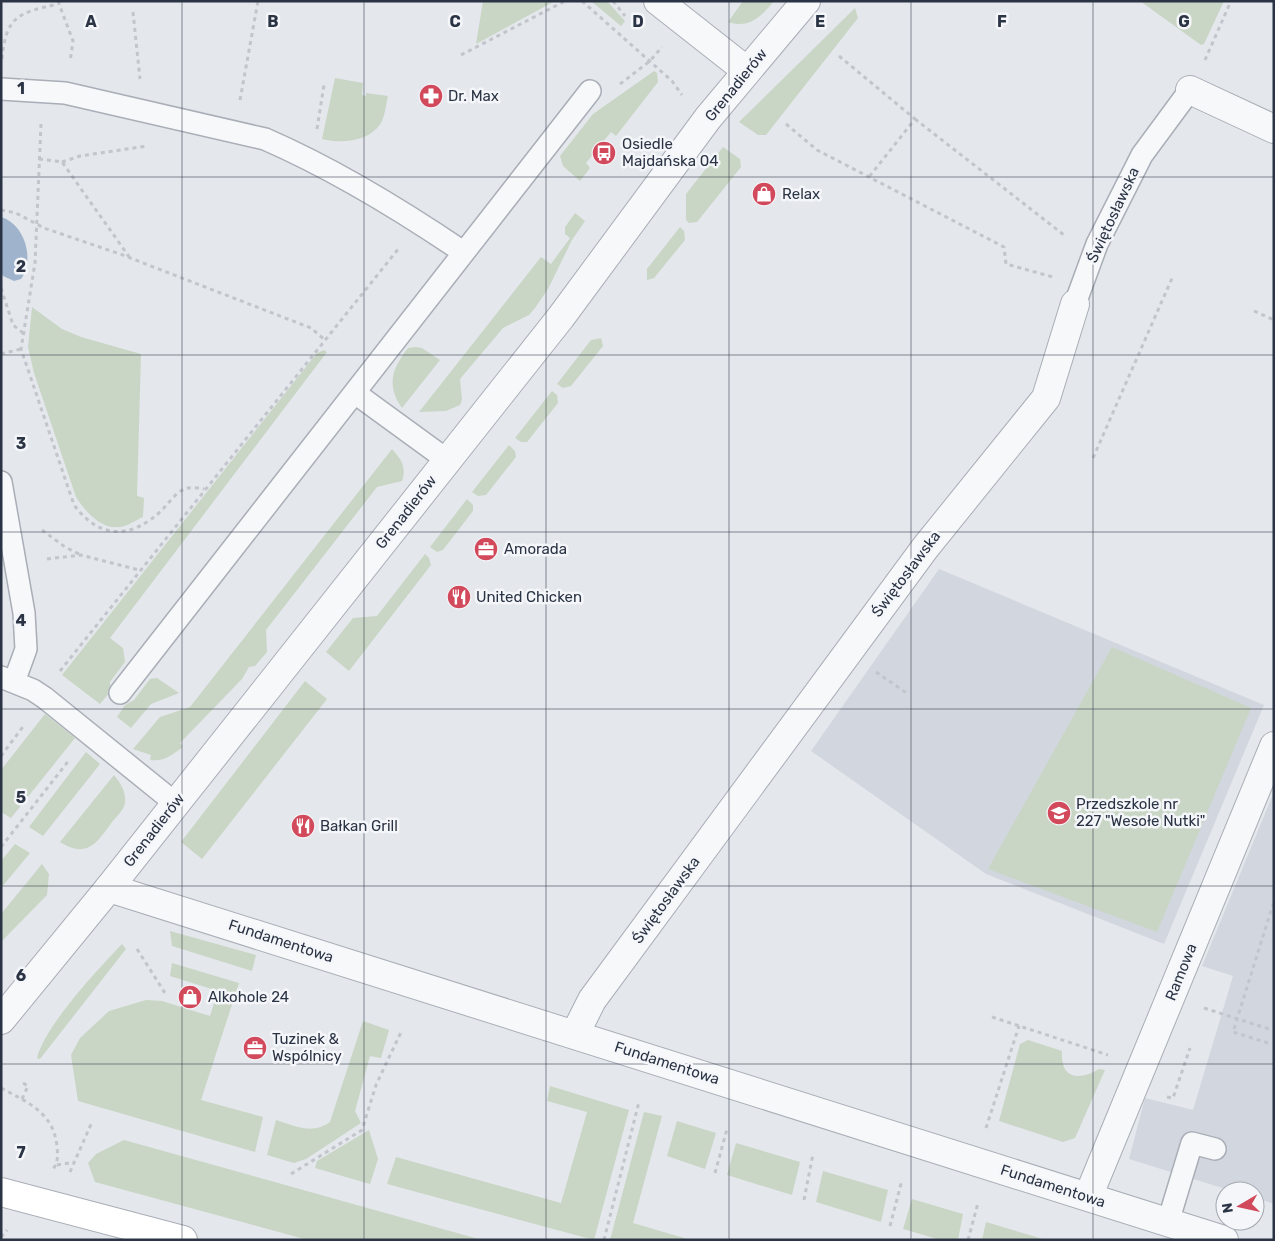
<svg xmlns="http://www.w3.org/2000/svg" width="1275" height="1241" viewBox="0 0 1275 1241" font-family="Rubik,sans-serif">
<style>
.built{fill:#d2d6de}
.green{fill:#c9d6c5}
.water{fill:#9fb4cc}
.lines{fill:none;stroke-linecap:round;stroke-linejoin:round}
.service-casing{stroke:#a9aeb7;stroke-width:24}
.minor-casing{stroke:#a9aeb7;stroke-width:30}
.tertiary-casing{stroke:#a9aeb7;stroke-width:30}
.secondary-casing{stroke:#a9aeb7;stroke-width:30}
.path{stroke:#c2c5cb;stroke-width:3;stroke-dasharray:4 4;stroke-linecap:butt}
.service{stroke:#f7f8fa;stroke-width:21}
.minor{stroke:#f7f8fa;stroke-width:28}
.tertiary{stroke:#f7f8fa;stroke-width:28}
.secondary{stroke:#fff;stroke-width:28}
.grid{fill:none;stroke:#2b3445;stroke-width:1;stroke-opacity:0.55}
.labels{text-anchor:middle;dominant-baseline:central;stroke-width:5;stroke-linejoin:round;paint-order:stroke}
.street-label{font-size:15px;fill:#2b3445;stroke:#f4f6f9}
.poi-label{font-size:15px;fill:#2b3445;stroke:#f4f6f9;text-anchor:start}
.grid-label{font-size:16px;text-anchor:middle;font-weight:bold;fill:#2b3445;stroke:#f4f6f9;stroke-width:5;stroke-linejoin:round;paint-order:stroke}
</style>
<rect width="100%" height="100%" fill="#e4e7ec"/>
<!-- built -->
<path class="built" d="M 939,569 L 1264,705 L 1164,944 L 986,874 L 811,751 Z
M 1274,792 L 1274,1204 L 1255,1198 L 1255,1191 L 1232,1191 L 1129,1159 L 1145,1098 L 1193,1110 L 1233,976 L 1202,966 Z"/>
<!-- green -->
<path class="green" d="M 483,1 L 555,1 L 476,44 Z
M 591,1 L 607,1 L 625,21 L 621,26 Z
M 743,1 L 774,1 C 761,17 749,29 728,22 Z
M 1140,1 L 1224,1 L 1204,44 L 1201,45 Z
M 855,8 L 858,18 L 766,135 L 758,135 L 739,122 Z
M 654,71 L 657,73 L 658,82 L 616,136 L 611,132 L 586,163 L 590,168 L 580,181 L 563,166 L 560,156 L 593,114 Z
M 335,78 L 363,83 L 362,95 L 366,96 L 366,93 L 388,96 C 386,104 385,116 381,123 C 369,142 341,144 322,139 Z
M 723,147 L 740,159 L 741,167 L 697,222 L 689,223 L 686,220 L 686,194 Z
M 575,213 L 585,221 L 572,240 L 548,289 L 535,308 L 529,315 L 503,328 L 460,379 L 462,400 L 460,405 L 446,411 L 419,412 L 541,257 L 551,264 L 570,238 L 565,234 L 565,227 Z
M 680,227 L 684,231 L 685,240 L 654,278 L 647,280 L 647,269 Z
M 32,307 L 62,329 L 81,337 L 141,354 L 137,496 L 144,498 L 143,517 C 136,520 128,526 120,527 C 101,530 85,511 76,497 L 34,373 L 28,347 Z
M 601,338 L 603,346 L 571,386 L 563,388 L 557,384 L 591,340 Z
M 416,347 L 422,348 L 440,360 L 402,408 C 386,385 392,369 408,348 Z
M 324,350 L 327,352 L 110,638 L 123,648 L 125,662 L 110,682 L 110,692 L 100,704 L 62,675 L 317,353 Z
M 552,391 L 557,395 L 558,403 L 527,442 L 521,442 L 515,438 Z
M 509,445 L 515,451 L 516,457 L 486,495 L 478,496 L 472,492 Z
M 392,449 C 401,459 407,467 402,481 L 377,487 L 266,630 L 267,652 L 255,666 L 249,667 L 242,679 L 180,743 L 183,747 C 172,755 164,762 150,760 L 151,755 L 133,749 L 160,717 L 190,707 Z
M 467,499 L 473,505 L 473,511 L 443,550 L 437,552 L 430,547 Z
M 425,554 L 429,558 L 431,565 L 349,671 L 326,652 L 353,618 L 377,616 Z
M 1112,647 L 1251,708 L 1157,932 L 988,869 Z
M 157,678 L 179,693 L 151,704 L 131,728 L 117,717 L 125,705 L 134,700 L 150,679 Z
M 305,681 L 327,699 L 202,859 L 181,842 Z
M 45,714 L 75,738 L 11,818 L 1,812 L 1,770 Z
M 86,752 L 100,764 L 43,836 L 29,827 Z
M 114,775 C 121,784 126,791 125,803 C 124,810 116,817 112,822 C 97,843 87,859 60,842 Z
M 15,844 L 30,853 L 1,888 L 1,861 Z
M 42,864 L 49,874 L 47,895 L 1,942 L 1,914 Z
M 170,931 L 256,955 L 252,971 L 172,946 Z
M 122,944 L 126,949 L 40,1059 L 37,1058 C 44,1027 99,968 122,944 Z
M 172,963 L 239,983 L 201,1100 L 263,1117 L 255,1152 L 78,1101 L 71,1055 L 80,1038 L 109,1011 L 146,1000 L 162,1001 L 210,1016 L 218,991 L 170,976 Z
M 363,1021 L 389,1030 L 381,1058 L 370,1056 L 355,1111 L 361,1123 L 306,1159 L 294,1163 L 267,1155 L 276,1120 C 296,1126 312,1135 330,1122 Z
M 1028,1040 L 1062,1051 C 1060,1079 1079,1081 1099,1069 L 1105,1070 L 1075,1138 L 1063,1142 L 999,1121 L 1020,1044 Z
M 550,1086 L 629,1110 L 594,1240 L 387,1184 L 396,1157 L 561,1203 L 587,1112 L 547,1101 Z
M 644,1112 L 662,1116 L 633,1223 L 691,1240 L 610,1240 Z
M 677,1121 L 716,1133 L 705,1169 L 667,1156 Z
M 369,1130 L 378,1159 L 370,1184 L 315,1168 L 317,1161 Z
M 124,1140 L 482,1240 L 308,1240 L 95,1182 L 88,1163 L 96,1154 Z
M 736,1143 L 800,1162 L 792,1195 L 727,1175 Z
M 823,1171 L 888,1190 L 881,1222 L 816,1202 Z
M 912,1199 L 963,1214 L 958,1240 L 941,1240 L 903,1229 Z
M 986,1222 L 1046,1240 L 982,1240 Z"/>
<!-- water -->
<path class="water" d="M 1,217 C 25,224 35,260 21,279 L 14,281 L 3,276 L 1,272 Z"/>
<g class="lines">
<!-- service casing -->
<g class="service-casing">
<path id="service" d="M 1,89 L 65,93 L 265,139 C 334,169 401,210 463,252
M 1075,304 L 1097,244 L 1142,155 L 1190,90
M 355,393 L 447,460
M 1,482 L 24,613 L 26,649 L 14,682
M 1,677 L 33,690 L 45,698 L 175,803
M 120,693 L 590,91
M 1168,1222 L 1192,1143 L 1215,1149"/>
</g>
<!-- minor casing -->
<g class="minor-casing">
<path id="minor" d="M 658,1 L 747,71
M 1190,90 L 1274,129
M 109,888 L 1224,1240
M 575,1034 L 592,1000 L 925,548 L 1046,398 L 1075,304
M 1088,1197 L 1274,746"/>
</g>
<!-- tertiary casing -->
<g class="tertiary-casing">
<path id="tertiary" d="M 1,1020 L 109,888 L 561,317 L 708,118 L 806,1"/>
</g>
<!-- secondary casing -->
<g class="secondary-casing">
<path id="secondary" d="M 1,1192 L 183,1240"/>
</g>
<!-- path -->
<path class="path" d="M 58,1 L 73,41 L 70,62
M 582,1 L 672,81 L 682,95
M 613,1 L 625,16
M 133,12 L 140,79
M 461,55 L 565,1
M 839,56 L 915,119 L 869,177
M 2,59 C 6,15 19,13 58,4
M 1205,60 L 1231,1
M 620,84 L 650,61 L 662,47
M 240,100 L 258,1
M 915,119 L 1064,235 L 1064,237
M 41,124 L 35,263 L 21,349 L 74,505 C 100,540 132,539 162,510 C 170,502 177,490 188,488 C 193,487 199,488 204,489
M 786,124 L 817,150 L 1004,247 L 1006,264 L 1053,277
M 317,129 L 324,85
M 39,159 L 62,162 L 130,258
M 62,162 L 80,156 L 147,146
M 1,210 L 16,213 L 44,228 L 120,254 L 311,328 L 325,340
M 1,288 L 13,325 L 23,333
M 1254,311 L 1274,320
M 1,354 L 21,349
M 1093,458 L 1173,276
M 42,530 L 65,547 L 81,555
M 47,559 L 81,555 L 139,570
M 60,671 L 399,248
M 876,672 L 908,694
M 1,756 L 25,724
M 1,847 L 70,759
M 137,949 L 165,993
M 1204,1008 L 1272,1030
M 992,1017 L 1108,1055
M 1268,1043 L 1233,1032 L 1274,901
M 1,1088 C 29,1103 54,1113 57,1147 C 58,1155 58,1163 53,1169
M 1167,1097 L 1173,1098 L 1190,1048
M 22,1099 L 28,1086 L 23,1083
M 986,1128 L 1019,1026
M 57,1165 L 75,1162
M 70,1172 L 92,1122
M 715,1173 L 727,1129
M 291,1174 L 362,1130 L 376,1085 L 402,1030
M 804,1200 L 813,1154
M 890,1226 L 902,1180
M 1,1237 L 7,1230
M 604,1240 L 639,1102
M 968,1240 L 978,1203"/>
<!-- service -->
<use href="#service" class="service"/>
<!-- minor -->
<use href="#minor" class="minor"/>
<!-- tertiary -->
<use href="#tertiary" class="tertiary"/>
<!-- secondary -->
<use href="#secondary" class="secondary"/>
</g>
<!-- grid -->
<path class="grid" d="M 182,1 L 182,1240M 364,1 L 364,1240M 546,1 L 546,1240M 729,1 L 729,1240M 911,1 L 911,1240M 1093,1 L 1093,1240M 1,177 L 1274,177M 1,355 L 1274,355M 1,532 L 1274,532M 1,709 L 1274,709M 1,886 L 1274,886M 1,1064 L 1274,1064"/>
<!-- icons -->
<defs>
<g id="pharmacy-disc" transform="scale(1.25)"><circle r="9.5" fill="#d1495b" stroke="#f4f6f9"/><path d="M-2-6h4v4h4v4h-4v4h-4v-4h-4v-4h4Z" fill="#fff"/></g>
<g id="bus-disc" transform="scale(1.25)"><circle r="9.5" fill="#d1495b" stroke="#f4f6f9"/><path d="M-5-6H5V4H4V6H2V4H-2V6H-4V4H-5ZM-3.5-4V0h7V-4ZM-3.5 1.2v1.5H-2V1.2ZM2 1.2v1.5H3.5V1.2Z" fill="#fff"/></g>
<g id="shop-disc" transform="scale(1.25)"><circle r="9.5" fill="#d1495b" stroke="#f4f6f9"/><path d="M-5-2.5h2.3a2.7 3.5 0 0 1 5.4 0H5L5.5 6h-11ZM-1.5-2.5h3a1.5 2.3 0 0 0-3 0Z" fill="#fff"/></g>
<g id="office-disc" transform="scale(1.25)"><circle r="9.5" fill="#d1495b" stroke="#f4f6f9"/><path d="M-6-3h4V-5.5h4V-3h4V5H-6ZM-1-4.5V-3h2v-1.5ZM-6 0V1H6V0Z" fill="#fff"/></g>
<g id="restaurant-disc" transform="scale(1.25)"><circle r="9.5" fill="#d1495b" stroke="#f4f6f9"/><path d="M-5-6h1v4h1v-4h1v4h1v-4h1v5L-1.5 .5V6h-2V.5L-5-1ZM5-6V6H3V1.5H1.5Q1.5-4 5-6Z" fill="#fff"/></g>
<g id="school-disc" transform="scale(1.25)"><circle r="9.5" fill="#d1495b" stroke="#f4f6f9"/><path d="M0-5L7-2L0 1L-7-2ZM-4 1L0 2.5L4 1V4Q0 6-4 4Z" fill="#fff"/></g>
</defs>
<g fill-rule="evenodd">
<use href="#pharmacy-disc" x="431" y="96"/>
<use href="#bus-disc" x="604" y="153"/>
<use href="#shop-disc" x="764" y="194"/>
<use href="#office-disc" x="486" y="549"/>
<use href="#restaurant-disc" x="459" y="597"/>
<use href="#school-disc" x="1059" y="813"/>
<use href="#restaurant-disc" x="303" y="826"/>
<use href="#shop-disc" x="190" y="997"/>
<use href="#office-disc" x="255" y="1048"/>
</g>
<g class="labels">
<!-- street labels -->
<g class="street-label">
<text transform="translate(736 85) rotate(-51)">Grenadierów</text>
<text transform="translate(1113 215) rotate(-65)">Świętosławska</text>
<text transform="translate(406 512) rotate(-52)">Grenadierów</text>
<text transform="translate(906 574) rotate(-53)">Świętosławska</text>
<text transform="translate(154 830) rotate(-52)">Grenadierów</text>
<text transform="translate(666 900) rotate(-54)">Świętosławska</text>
<text transform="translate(281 941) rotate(18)">Fundamentowa</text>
<text transform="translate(1181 972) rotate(-68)">Ramowa</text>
<text transform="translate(667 1063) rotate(18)">Fundamentowa</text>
<text transform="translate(1053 1186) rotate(18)">Fundamentowa</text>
</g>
<!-- poi labels -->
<g class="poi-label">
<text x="448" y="96">Dr. Max</text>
<text x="622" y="144">Osiedle<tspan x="622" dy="17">Majdańska 04</tspan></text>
<text x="782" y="194">Relax</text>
<text x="504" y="549">Amorada</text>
<text x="476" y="597">United Chicken</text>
<text x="1076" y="804">Przedszkole nr<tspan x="1076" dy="17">227 "Wesołe Nutki"</tspan></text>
<text x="320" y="826">Bałkan Grill</text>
<text x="208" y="997">Alkohole 24</text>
<text x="272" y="1039">Tuzinek &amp;<tspan x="272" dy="17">Wspólnicy</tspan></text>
</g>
</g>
<g class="grid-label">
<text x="91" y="27">A</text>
<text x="273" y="27">B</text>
<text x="455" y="27">C</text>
<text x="638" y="27">D</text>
<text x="820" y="27">E</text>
<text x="1002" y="27">F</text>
<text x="1184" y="27">G</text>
<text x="21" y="94">1</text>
<text x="21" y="272">2</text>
<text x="21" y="449">3</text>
<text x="21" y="626">4</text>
<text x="21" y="803">5</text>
<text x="21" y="981">6</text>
<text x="21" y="1158">7</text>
</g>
<!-- border -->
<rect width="1275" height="1241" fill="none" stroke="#2b3445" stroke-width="5"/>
<!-- north arrow -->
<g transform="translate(1240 1206) rotate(261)"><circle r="24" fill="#f4f6f9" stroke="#a4a8b1"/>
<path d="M0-4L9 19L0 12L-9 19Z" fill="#d1495b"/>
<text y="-8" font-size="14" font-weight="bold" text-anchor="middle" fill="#2b3445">N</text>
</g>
</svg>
